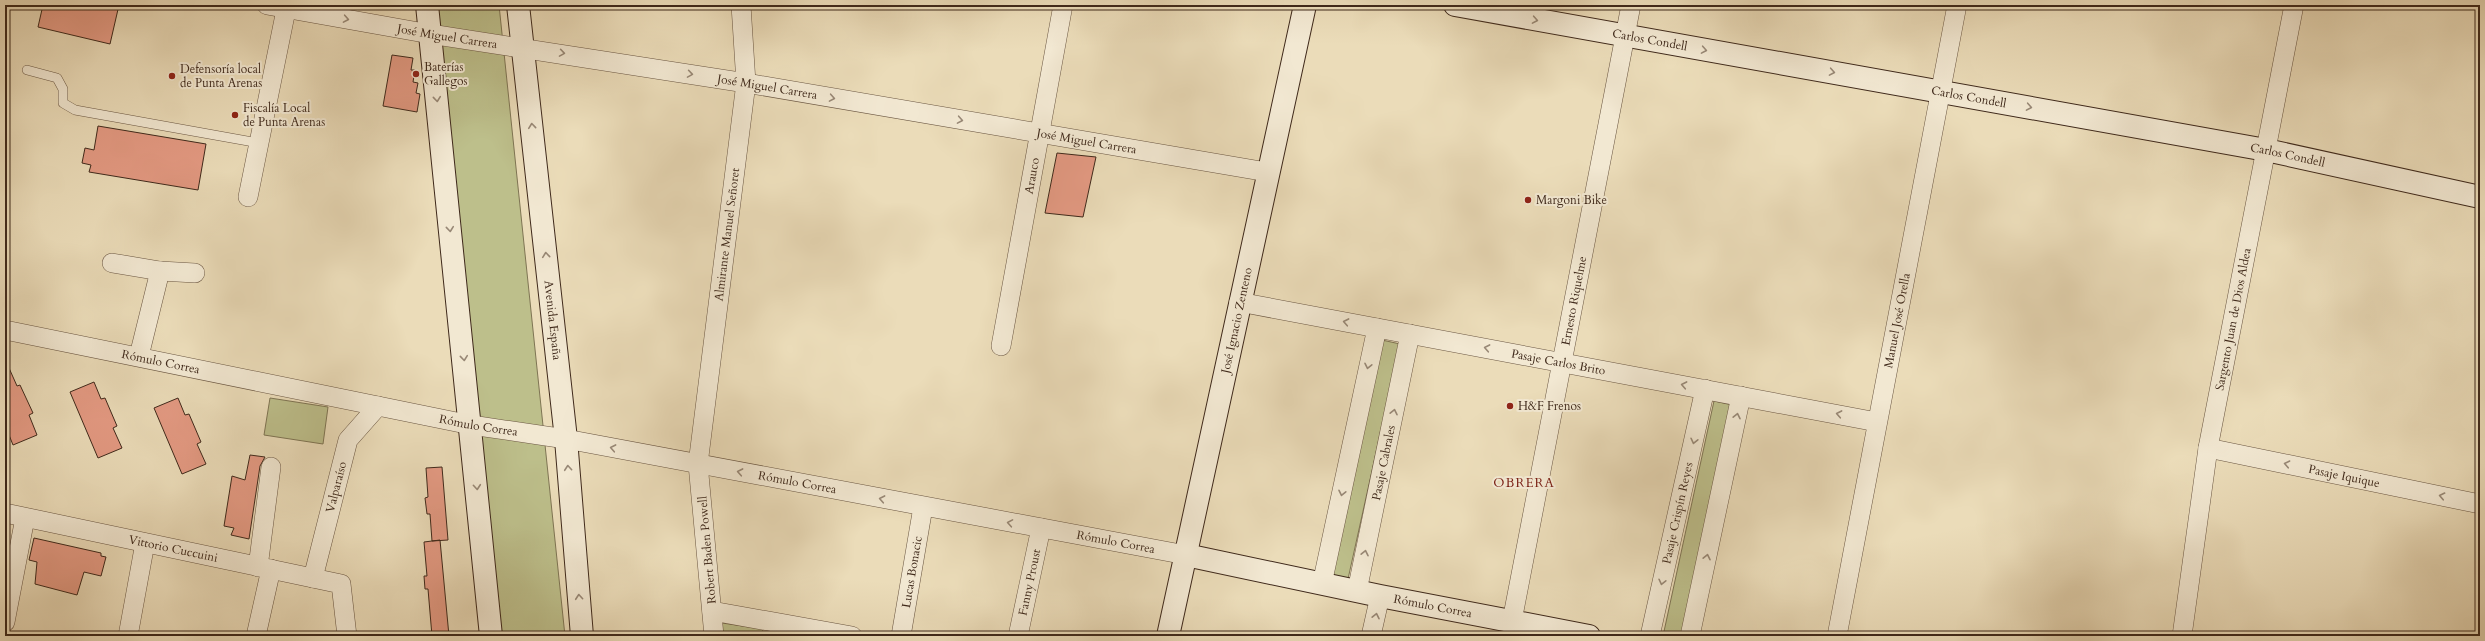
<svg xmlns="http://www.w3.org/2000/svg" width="2485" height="641" viewBox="0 0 2485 641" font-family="Cardo,serif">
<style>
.green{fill:#bdbf8b;stroke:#7e7453}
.building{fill:#e49a83;stroke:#3f291b}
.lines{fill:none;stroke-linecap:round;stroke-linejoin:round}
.lane-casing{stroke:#6a5642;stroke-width:10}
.street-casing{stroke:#6a5642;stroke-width:20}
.secondary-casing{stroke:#3f291b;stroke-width:24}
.lane{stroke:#f2e8d2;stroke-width:9}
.street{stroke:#f2e8d2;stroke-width:19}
.secondary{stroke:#f2e8d2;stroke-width:22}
.oneway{stroke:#988876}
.poi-dot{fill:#8f2418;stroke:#f2e8d2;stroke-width:1.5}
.labels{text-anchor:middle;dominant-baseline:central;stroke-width:4;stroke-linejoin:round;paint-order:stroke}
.street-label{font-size:12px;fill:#3f291b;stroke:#f2e8d2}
.poi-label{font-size:12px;fill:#3f291b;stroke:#f2e8d2;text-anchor:start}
.neighbourhood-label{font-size:13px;letter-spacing:1px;fill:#7a1f14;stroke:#f2e8d2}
</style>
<rect width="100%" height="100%" fill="#ebdcb9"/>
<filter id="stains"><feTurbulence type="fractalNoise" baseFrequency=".005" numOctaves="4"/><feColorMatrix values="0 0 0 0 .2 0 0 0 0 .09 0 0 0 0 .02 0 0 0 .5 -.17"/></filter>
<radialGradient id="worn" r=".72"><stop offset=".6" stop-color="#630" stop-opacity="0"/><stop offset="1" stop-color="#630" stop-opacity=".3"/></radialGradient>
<!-- green -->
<path class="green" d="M 435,5 L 499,5 L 565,636 L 496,636 Z
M 1382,340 L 1400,344 L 1348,579 L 1331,575 Z
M 270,398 L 328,407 L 323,444 L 264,435 Z
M 1714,401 L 1732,405 L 1681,636 L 1663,636 Z
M 722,623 L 763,629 L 762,636 L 723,636 Z"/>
<!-- building -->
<path class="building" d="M 43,5 L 119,5 L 110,44 L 38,27 Z
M 392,55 L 413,58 L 411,70 L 415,70 L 413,82 L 418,83 L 416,93 L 420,94 L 417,112 L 383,106 Z
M 98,126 L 206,144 L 198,190 L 89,172 L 91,165 L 82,163 L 85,148 L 94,150 Z
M 1057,153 L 1096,157 L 1083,217 L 1045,213 Z
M 5,359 L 17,386 L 20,385 L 33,413 L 29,415 L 37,435 L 13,445 L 5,425 Z
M 94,382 L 101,399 L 105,398 L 117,426 L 113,428 L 122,448 L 98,458 L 70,392 Z
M 178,398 L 185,415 L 189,414 L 201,442 L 197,444 L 206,464 L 182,474 L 154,408 Z
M 250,455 L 265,457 L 260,466 L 249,539 L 231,535 L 234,528 L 224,526 L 232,476 L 245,480 Z
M 442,467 L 448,540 L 432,541 L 430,514 L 427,514 L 425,498 L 428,497 L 426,468 Z
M 34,538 L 101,553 L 101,556 L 106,557 L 101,576 L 84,572 L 77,595 L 35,584 L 37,562 L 29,560 Z
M 440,540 L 449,636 L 432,636 L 428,589 L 425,589 L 424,576 L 427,576 L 424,542 Z"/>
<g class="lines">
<!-- lane casing -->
<g class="lane-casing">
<path id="lane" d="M 27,70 L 57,78 L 63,89 L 63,103 L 75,110 L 259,143"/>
</g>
<!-- street casing -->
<g class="street-casing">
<g id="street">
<path id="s1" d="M 267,5 L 430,34 L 746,83 L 1267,172"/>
<path d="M 248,197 L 287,5"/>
<path d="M 112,263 L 160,271 L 195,273"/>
<path id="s2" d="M 1239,302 L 1877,422"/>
<path id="s3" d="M 5,330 L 471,425 L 566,439 L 1186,555"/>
<path id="s4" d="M 1001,346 L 1063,5"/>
<path d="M 139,356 L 160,271"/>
<path id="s5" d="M 2208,448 L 2480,504"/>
<path id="s6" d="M 5,513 L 341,584 L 347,636"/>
<path d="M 258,567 L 271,467"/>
<path id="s7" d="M 313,578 L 348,440 L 378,406"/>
<path d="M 1322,584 L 1377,328"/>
<path id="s8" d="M 1357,591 L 1410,334"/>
<path d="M 712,611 L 852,636"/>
<path id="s9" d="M 1512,621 L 1631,5"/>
<path d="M 5,622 L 25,518"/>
<path d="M 128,636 L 145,543"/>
<path d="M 256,636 L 271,569"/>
<path id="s10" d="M 714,636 L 698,464 L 746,83 L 741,5"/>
<path id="s11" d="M 901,636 L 923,507"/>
<path id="s12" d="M 1018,636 L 1041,528"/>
<path d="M 1371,636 L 1380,596"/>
<path id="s13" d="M 1650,636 L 1705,389"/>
<path d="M 1690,636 L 1741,396"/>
<path id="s14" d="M 1837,636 L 1957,5"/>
<path id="s15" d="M 2182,636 L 2208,448 L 2294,5"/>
</g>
</g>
<!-- secondary casing -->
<g class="secondary-casing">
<g id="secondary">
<path d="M 427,5 L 491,636"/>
<path id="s16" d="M 518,5 L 566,439 L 582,636"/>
<path id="s17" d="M 1455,5 L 2266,150 L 2480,197"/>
<path id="s18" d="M 1186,555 L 1380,596 L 1589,636"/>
<path id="s19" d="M 1168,636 L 1305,5"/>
</g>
</g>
<!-- lane -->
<use href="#lane" class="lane"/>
<!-- street -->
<use href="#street" class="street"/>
<!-- secondary -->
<use href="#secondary" class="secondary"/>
</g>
<!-- one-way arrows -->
<defs><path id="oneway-chevron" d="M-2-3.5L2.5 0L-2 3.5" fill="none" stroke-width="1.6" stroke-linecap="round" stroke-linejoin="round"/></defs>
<g class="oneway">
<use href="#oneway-chevron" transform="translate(346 19) rotate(10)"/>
<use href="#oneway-chevron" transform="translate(1535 20) rotate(10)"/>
<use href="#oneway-chevron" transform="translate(1704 50) rotate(10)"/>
<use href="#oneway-chevron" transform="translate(562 53) rotate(9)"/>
<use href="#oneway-chevron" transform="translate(1832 72) rotate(10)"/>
<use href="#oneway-chevron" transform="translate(690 74) rotate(9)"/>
<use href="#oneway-chevron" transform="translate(832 98) rotate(10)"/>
<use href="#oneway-chevron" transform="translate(437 99) rotate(84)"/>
<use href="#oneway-chevron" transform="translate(2029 107) rotate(10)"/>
<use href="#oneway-chevron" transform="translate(960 120) rotate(10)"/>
<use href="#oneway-chevron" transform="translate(532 126) rotate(-96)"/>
<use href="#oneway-chevron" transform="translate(450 229) rotate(84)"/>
<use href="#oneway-chevron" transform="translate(546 255) rotate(-96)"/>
<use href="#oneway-chevron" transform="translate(1346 322) rotate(-169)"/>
<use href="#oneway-chevron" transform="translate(1487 348) rotate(-169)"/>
<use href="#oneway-chevron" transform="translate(464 358) rotate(84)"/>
<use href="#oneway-chevron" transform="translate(1368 366) rotate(102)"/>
<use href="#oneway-chevron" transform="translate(1684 385) rotate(-169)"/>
<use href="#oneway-chevron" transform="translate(1394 412) rotate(-78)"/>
<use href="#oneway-chevron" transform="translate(1839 414) rotate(-169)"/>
<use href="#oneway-chevron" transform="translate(1737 416) rotate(-78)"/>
<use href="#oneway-chevron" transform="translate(1694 441) rotate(103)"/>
<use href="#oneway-chevron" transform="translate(613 448) rotate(-169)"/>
<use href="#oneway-chevron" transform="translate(2287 464) rotate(-168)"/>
<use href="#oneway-chevron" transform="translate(568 468) rotate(-95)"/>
<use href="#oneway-chevron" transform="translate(740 472) rotate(-169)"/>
<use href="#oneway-chevron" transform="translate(477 487) rotate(85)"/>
<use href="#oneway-chevron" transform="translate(1342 493) rotate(102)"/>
<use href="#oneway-chevron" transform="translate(2442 496) rotate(-168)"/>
<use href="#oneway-chevron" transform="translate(882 499) rotate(-169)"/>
<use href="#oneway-chevron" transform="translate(1010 523) rotate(-170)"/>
<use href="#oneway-chevron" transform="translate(1365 553) rotate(-78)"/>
<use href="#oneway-chevron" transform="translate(1707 557) rotate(-78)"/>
<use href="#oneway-chevron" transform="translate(1662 582) rotate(103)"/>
<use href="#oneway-chevron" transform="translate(579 597) rotate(-95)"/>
<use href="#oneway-chevron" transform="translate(1376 616) rotate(-78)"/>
</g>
<!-- markers -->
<g class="poi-dot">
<circle cx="416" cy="74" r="4"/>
<circle cx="172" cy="76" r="4"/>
<circle cx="235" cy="115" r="4"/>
<circle cx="1528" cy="200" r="4"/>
<circle cx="1510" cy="406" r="4"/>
</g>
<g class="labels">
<!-- street labels -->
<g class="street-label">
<text stroke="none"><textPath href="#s1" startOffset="183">José Miguel Carrera</textPath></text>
<text stroke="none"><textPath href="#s17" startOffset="198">Carlos Condell</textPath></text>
<text stroke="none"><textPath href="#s1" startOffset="507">José Miguel Carrera</textPath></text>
<text stroke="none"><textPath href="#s17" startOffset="522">Carlos Condell</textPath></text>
<text stroke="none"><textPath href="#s1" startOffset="831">José Miguel Carrera</textPath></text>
<text stroke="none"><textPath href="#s17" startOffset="846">Carlos Condell</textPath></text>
<text stroke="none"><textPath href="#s4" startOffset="173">Arauco</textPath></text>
<text stroke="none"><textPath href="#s10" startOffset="404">Almirante Manuel Señoret</textPath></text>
<text stroke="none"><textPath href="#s9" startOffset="326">Ernesto Riquelme</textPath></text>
<text stroke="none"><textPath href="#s16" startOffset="317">Avenida España</textPath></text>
<text stroke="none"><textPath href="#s19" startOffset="323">José Ignacio Zenteno</textPath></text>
<text stroke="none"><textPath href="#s14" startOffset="321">Manuel José Orella</textPath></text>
<text stroke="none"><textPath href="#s15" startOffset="321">Sargento Juan de Dios Aldea</textPath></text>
<text stroke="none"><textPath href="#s3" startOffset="159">Rómulo Correa</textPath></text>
<text stroke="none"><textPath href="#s2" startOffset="325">Pasaje Carlos Brito</textPath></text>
<text stroke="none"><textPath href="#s3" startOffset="483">Rómulo Correa</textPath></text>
<text stroke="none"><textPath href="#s8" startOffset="131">Pasaje Cabrales</textPath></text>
<text stroke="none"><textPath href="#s5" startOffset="139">Pasaje Iquique</textPath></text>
<text stroke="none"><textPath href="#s3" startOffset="807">Rómulo Correa</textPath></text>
<text stroke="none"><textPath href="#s7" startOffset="94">Valparaíso</textPath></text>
<text stroke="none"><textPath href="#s13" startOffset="126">Pasaje Crispín Reyes</textPath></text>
<text stroke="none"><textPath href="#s3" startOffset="1131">Rómulo Correa</textPath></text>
<text stroke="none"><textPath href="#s6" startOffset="172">Vittorio Cuccuini</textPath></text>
<text transform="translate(707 550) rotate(-95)">Robert Baden Powell</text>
<text stroke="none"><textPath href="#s11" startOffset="65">Lucas Bonacic</textPath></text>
<text stroke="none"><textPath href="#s12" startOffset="55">Fanny Proust</textPath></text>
<text stroke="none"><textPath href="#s18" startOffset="252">Rómulo Correa</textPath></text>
</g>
<!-- poi labels -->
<g class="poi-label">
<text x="424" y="67">Baterías<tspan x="424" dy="14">Gallegos</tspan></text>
<text x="180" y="69">Defensoría local<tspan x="180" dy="14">de Punta Arenas</tspan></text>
<text x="243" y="108">Fiscalía Local<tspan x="243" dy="14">de Punta Arenas</tspan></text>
<text x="1536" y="200">Margoni Bike</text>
<text x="1518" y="406">H&amp;F Frenos</text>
</g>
<!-- neighbourhood labels -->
<g class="neighbourhood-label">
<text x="1524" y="483">OBRERA</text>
</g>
</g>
<!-- margin -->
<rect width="2485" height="641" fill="none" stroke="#ebdcb9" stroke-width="20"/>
<rect x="6" y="6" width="2473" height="629" fill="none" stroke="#3f291b" stroke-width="2"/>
<rect x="10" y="10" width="2465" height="621" fill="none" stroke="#3f291b"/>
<rect width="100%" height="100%" filter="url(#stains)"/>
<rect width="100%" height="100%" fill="url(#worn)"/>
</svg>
